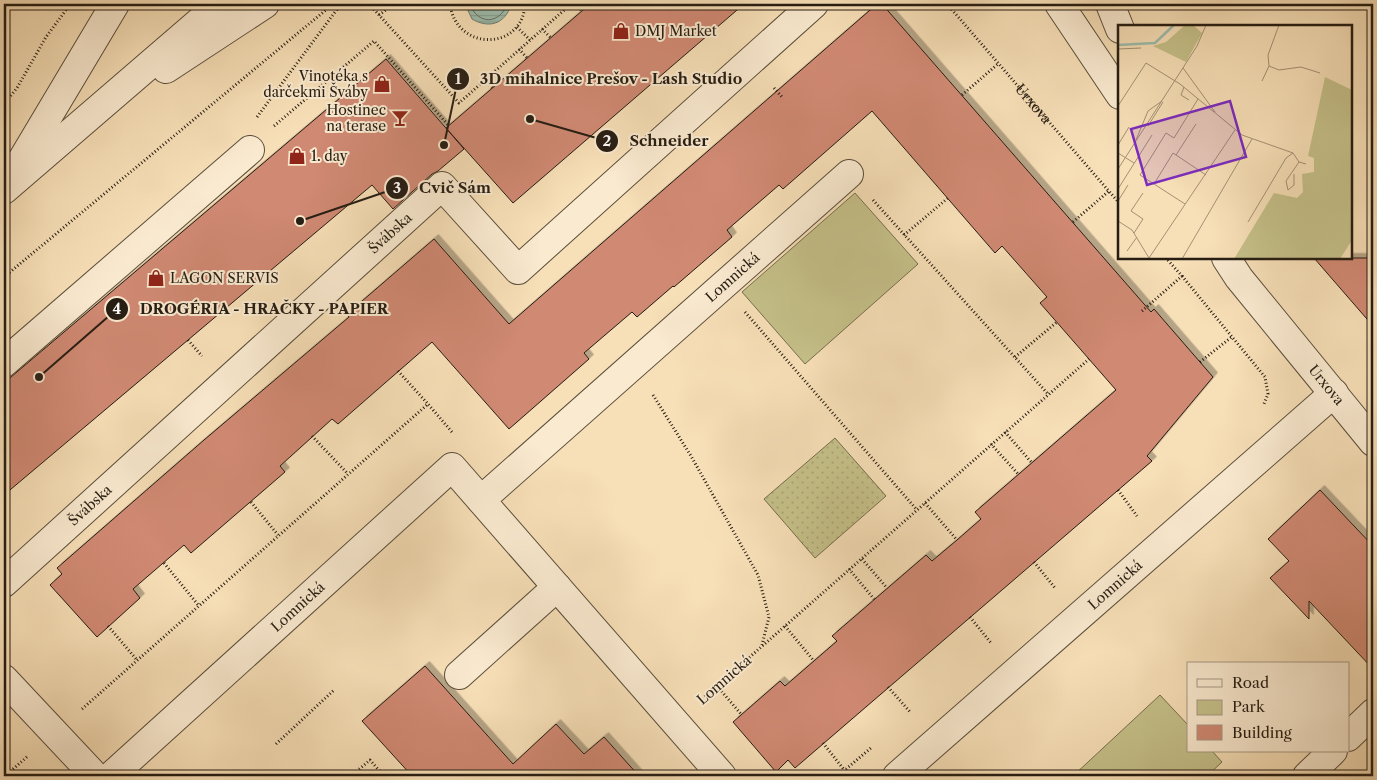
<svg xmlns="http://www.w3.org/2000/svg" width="1377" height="780" viewBox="0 0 1377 780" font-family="'Libre Caslon Text',serif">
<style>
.green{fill:url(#green-dots);stroke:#766e4e}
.pitch{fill:#c5c089;stroke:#766e4e}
.water{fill:url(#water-rules);stroke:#6d7d6f}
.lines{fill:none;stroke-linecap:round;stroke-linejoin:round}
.shore{stroke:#626d60;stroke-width:1}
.building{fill:#d08973;stroke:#261d13;filter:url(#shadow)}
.minor-casing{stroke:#5a4e3c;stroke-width:30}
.path{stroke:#261d13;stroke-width:3;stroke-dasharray:1 2.5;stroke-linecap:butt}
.minor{stroke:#faead0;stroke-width:28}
.labels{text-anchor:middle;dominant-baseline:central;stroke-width:4;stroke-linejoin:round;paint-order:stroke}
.poi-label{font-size:14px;fill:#261d13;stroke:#faead0;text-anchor:start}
.street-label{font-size:14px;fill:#261d13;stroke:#faead0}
.inset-river{fill:none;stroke:#9dbdad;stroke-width:2.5}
.inset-road{fill:none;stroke:#a39175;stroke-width:1}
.view{fill:#7b2cbf;fill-opacity:0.15;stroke:#7b2cbf;stroke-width:2.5}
.inset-edge{fill:none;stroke:#261d13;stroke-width:2.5}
.leader{fill:none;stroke:#261d13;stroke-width:2}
.callout-dot{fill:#261d13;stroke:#faead0;stroke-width:2}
.mark-label{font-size:15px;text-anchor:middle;font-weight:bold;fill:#fff}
.callout-label{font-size:15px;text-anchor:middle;font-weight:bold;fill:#261d13;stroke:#faead0;stroke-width:4;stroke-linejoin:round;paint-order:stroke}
</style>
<defs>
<pattern id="green-dots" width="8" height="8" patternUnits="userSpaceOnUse" patternTransform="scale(1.25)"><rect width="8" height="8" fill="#c5c089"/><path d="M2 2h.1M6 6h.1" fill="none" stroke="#a9a575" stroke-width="1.8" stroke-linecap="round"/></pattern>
<pattern id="water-rules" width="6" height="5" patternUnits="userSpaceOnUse" patternTransform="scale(1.25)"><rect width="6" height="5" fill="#9dbdad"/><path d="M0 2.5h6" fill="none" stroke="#87a294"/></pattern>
<filter id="shadow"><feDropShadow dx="4.5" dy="-4.5" stdDeviation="0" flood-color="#0004"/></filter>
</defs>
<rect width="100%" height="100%" fill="#f7dfb7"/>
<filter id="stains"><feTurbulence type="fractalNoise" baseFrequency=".004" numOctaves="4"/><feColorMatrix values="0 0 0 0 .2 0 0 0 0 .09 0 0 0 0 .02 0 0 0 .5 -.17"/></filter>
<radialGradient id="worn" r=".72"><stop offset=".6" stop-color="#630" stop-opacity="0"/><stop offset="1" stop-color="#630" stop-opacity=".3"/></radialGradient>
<!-- green -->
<path class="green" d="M 835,438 L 886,496 L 815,558 L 764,499 Z"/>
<!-- pitch -->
<path class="pitch" d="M 855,193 L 918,264 L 805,364 L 742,292 Z
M 1160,695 L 1188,725 L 1188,751 L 1212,751 L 1222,762 L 1207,776 L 1073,776 Z"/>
<!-- water -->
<path class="water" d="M 465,4 L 511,4 L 511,5 C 505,24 489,29 472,19 Z"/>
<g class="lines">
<!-- shore -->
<path class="shore" d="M 470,4 C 477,25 500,25 507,4"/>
</g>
<!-- building -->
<path class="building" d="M 590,4 L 744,4 L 513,203 L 446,128 Z
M 877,4 L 882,4 L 1151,312 L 1154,309 L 1213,377 L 1147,456 L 1152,461 L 795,768 L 788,760 L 776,772 L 733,722 L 780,681 L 785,686 L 837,641 L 832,636 L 926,555 L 932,561 L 957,540 L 981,519 L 975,512 L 1116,390 L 1040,303 L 1047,297 L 1002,246 L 995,253 L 872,111 L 783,189 L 779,185 L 727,230 L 732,237 L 674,287 L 673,286 L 637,317 L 632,312 L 584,353 L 589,359 L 509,429 L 432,342 L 338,424 L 332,419 L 280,466 L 285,472 L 191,553 L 184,545 L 133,589 L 140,598 L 97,637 L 50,585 L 62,574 L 57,568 L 204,440 L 349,317 L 347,314 L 434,239 L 509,324 Z
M 386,59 L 464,149 L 438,171 L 432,174 L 393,209 L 372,185 L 4,495 L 4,383 Z
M 1314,258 L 1373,258 L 1373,326 Z
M 1320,490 L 1373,546 L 1373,669 L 1309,601 L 1309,619 L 1270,578 L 1289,561 L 1268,539 Z
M 425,666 L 513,764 L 556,724 L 584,754 L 604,737 L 639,776 L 412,776 L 362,721 Z"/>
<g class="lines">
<!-- minor casing -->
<g class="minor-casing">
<g id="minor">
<path d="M 1059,4 L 1120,95"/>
<path d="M 1110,4 L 1120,29"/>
<path d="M 166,69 L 265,4"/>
<path d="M 16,170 L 115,4"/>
<path d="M 4,190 L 220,4"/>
<path id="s2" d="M 1226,258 L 1239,278 L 1373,442"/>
<path d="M 4,363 L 250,150"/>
<path id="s3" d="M 481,500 L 849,174"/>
<path id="s4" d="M 4,583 L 442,186 L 518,270 L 814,4"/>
<path d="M 459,675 L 557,587"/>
<path d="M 4,679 L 95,776"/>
<path d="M 1348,737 L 1373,713"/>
<path id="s5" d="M 111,776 L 452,467 L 722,776"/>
<path id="s6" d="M 897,776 L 1334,393"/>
<path d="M 1307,776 L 1333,751"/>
</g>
</g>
<!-- path -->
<g class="path">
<path d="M 369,4 L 459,103 L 571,4"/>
<path d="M 450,4 C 456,52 523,51 525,4"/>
<path d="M 576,4 L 582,11"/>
<path id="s1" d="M 947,4 L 1120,204"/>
<path d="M 379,15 L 394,4"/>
<path d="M 517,27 L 530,40"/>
<path d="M 542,29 L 551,38"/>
<path d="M 519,49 L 528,59"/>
<path d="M 485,79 L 493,89"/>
<path d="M 774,88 L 782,97"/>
<path d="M 962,95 L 999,63"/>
<path d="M 4,104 L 17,88 L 46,37 L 69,6"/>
<path d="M 257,117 L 341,4"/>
<path d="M 274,126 L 374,41 L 449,126"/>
<path d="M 873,200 L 1048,394"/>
<path d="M 1073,222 L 1109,191"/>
<path d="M 904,235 L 948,198"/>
<path d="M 1182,276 L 1265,377 L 1268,394 L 1264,404"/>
<path d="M 4,277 L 333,4"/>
<path d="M 1142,311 L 1182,276 L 1166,258"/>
<path d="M 745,312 L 917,510"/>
<path d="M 188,340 L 202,356"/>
<path d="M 1015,357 L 1057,322"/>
<path d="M 1200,362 L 1233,336"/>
<path d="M 398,371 L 428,404"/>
<path d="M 653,395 L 691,456 L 758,575 L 769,617 L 762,645"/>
<path d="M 1005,432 L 1032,463"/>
<path d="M 312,436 L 348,474"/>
<path d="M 991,444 L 1019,475"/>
<path d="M 1118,490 L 1137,516"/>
<path d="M 251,502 L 278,535"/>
<path d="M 925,503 L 957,540"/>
<path d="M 862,559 L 887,588"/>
<path d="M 1034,562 L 1055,588"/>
<path d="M 164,563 L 199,606"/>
<path d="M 849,569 L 874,599"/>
<path d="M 970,617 L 991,643"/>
<path d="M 108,626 L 137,660"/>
<path d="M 785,626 L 814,661"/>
<path d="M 717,686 L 741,714"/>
<path d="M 888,687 L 911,713"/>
<path d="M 702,699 L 1089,359"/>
<path d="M 82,709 L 428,404 L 452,432"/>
<path d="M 823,743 L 845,771"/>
<path d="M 276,744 L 334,690"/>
<path d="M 5,776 L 28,756"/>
<path d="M 351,776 L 370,760 L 384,776"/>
<path d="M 838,776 L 872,747"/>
<path d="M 1365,776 L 1373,768"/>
</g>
<!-- minor -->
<use href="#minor" class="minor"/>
</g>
<!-- icons -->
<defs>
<g id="shop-bare" transform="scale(1.35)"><path d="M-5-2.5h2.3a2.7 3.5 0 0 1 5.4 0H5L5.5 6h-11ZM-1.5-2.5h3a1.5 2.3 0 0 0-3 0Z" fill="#8f2418" stroke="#faead0" stroke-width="2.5" paint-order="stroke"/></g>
<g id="bar-bare" transform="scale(1.35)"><path d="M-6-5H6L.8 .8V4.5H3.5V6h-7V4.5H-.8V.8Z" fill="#8f2418" stroke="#faead0" stroke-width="2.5" paint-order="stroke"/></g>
</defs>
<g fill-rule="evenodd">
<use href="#shop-bare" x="621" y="31"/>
<use href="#shop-bare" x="382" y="84"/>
<use href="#bar-bare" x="400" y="118"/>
<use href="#shop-bare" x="297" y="156"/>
<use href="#shop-bare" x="156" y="278"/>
</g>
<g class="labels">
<!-- poi labels -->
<g class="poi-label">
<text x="635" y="31">DMJ Market</text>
<text x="368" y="76" text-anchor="end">Vinotéka s<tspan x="368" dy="16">darčekmi Šváby</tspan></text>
<text x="386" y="110" text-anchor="end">Hostinec<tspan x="386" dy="16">na terase</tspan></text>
<text x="311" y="156">1. day</text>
<text x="170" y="278">LAGON SERVIS</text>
</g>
<!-- street labels -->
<g class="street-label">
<text stroke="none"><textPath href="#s1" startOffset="132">Urxova</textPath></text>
<text stroke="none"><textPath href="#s4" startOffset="521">Švábska</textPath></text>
<text stroke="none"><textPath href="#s3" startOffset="336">Lomnická</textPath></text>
<text stroke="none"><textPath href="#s2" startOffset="162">Urxova</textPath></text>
<text stroke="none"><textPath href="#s4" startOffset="116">Švábska</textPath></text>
<text stroke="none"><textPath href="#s6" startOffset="290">Lomnická</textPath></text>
<text stroke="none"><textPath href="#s5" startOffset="252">Lomnická</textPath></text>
<text transform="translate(724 680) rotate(-41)">Lomnická</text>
</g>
</g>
<!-- overview -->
<g transform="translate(1118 25)">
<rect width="234" height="234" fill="#f7dfb7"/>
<path d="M 75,0 L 84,8 L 68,37 L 35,21 L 48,17 L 66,1 Z" fill="#c5c089"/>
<path d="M 207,52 L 234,65 L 234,215 L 222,234 L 116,234 L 156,168 L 179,173 L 185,167 L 184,149 L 196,147 L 196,133 L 190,131 Z" fill="#c5c089"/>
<path class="inset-river" d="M 0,20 L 37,18 L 56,0"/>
<path class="inset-road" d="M 96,0 L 115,0M 161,0 L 150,30 L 151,41 L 161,45 L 183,42 L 202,48M 0,24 L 23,23M 65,43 L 97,87M 144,56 L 151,41M 66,62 L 63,70 L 71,75M 0,81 L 28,38 L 62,59 L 124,110 L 175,128 L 181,137 L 188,139M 30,101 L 45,77M 18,115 L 30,86 L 44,76M 0,120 L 11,102M 0,128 L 16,138M 58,130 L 78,99M 0,144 L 79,21 L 88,0M 176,149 L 176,160 L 170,165 L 168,156 L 181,137M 36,159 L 22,150 L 48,108 L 56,113 L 80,74M 0,164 L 34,110M 0,176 L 10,160M 67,179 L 36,159 L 55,128 L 88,150M 0,196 L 14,205 L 31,233M 130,197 L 168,133 L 175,128M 16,208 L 25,194 L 13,186 L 25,168M 9,226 L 19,212M 31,233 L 117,105M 64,234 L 134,114"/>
<path class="view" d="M 112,76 L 128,132 L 29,160 L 13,104 Z"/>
<rect width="234" height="234" class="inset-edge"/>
</g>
<!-- callouts -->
<path class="leader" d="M444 145L458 79M530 119L607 141M300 221L397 188M39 377L117 309"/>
<g class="callout-dot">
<circle cx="444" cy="145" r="5"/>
<circle cx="530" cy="119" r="5"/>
<circle cx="300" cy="221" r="5"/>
<circle cx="39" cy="377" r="5"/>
<circle cx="458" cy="79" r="12"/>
<circle cx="607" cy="141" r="12"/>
<circle cx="397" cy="188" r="12"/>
<circle cx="117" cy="309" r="12"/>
</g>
<g class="mark-label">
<text x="458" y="84">1</text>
<text x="607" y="146">2</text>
<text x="397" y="193">3</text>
<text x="117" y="314">4</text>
</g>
<g class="callout-label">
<text x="611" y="84">3D mihalnice Prešov - Lash Studio</text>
<text x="669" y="146">Schneider</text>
<text x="455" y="193">Cvič Sám</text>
<text x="264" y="314">DROGÉRIA - HRAČKY - PAPIER</text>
</g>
<!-- margin -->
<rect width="1377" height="780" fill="none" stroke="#f7dfb7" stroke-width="20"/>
<rect x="5" y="5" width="1367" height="770" fill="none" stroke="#261d13" stroke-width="2.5"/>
<rect x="10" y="10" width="1357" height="760" fill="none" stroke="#261d13"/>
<!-- legend -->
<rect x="1187" y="662" width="162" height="90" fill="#faead0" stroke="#a59884"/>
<rect x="1197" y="679" width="25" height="8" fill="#faead0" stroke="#a59884"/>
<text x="1232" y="688" font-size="15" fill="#261d13">Road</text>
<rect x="1197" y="700" width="25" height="15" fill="#c5c089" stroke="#a59884"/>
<text x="1232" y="712" font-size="15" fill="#261d13">Park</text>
<rect x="1197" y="725" width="25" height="15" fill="#d08973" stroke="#a59884"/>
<text x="1232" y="738" font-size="15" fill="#261d13">Building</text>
<rect width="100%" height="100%" filter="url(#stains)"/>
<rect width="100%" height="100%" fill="url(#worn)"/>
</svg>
